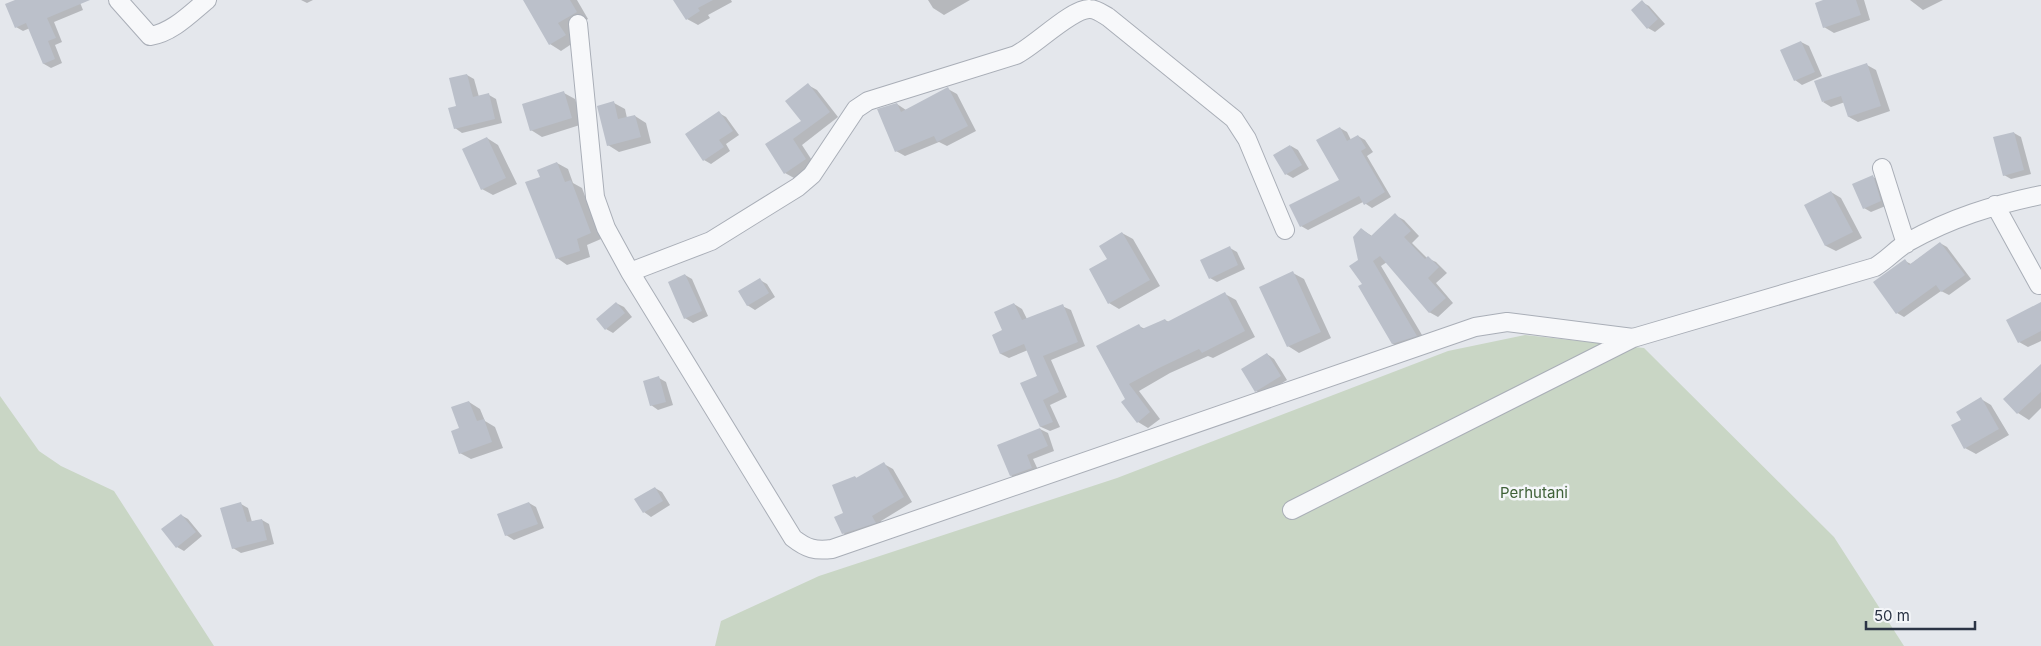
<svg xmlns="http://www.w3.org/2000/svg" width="2041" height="646" viewBox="0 0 2041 646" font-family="Inter,sans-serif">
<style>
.green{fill:#c9d6c5}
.shadow{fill:#0003}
.building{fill:#bbc0ca}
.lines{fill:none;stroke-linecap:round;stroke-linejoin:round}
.minor-casing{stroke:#a9aeb7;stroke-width:20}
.minor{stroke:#f7f8fa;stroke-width:18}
.labels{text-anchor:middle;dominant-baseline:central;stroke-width:5;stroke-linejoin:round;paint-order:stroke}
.park-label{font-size:15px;fill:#3f6138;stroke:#f4f6f9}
</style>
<rect width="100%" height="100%" fill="#e4e7ec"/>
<!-- green -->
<path class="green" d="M 1525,335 L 1644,348 L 1834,537 L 1904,646 L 715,646 L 721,621 L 819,576 L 1117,478 L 1448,351 Z
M 0,396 L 39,451 L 61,466 L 114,491 L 214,646 L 0,646 Z"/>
<!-- shadow -->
<path class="shadow" d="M 20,0 L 79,0 L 83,10 L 54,22 L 62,42 L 55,45 L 62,63 L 51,68 L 44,64 L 30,28 L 23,31 L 16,27 Z
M 301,0 L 313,0 L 307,3 Z
M 524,0 L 577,0 L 588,19 L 569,30 L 576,41 L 561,51 L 550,44 Z
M 675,0 L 731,0 L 732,2 L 708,15 L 710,18 L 698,25 L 687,19 Z
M 928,0 L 970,0 L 944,15 L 933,8 Z
M 1827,0 L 1864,0 L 1870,20 L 1834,33 L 1824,27 Z
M 1910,0 L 1943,0 L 1923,10 Z
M 1642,2 L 1649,6 L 1665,24 L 1655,32 L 1648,28 Z
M 1801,42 L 1809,46 L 1822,76 L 1802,85 L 1795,80 Z
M 1867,65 L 1876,70 L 1890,111 L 1858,122 L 1849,117 L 1845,102 L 1831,107 L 1823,102 Z
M 467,75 L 474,79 L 479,97 L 489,95 L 496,99 L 502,123 L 462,133 L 455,128 L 457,107 Z
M 808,85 L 817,90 L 838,117 L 802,145 L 815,165 L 794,178 L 785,173 L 767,145 L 803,121 Z
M 948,89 L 957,94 L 976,131 L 947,146 L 939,142 L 905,156 L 896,151 L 897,104 L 906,110 Z
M 564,93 L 575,99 L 583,124 L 542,137 L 531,130 Z
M 614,103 L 625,109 L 627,118 L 635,116 L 646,123 L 651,143 L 619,152 L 608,145 Z
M 719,113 L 726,117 L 739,135 L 726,144 L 730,151 L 711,164 L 704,160 Z
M 1340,128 L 1347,132 L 1351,140 L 1358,136 L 1365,140 L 1373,152 L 1367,156 L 1391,197 L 1372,208 L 1363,202 L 1308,230 L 1301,226 L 1341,180 Z
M 2014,133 L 2021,137 L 2031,174 L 2011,179 L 2004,175 Z
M 487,138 L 498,145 L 517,184 L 493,195 L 482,189 Z
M 1291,146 L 1298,150 L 1309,169 L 1293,178 L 1286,174 Z
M 557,163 L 568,169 L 573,183 L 582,188 L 601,239 L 587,245 L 590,257 L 567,265 L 557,258 Z
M 1873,177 L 1880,181 L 1888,205 L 1871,212 L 1864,208 Z
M 1831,192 L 1841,198 L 1862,238 L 1836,251 L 1826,246 L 1806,206 Z
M 1395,215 L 1404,220 L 1419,236 L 1412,243 L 1427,258 L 1436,262 L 1447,273 L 1436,283 L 1453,303 L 1438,317 L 1429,312 L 1387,262 L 1381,266 L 1425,340 L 1401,348 L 1393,344 L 1364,285 L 1359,260 L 1361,229 L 1372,236 Z
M 1122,233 L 1133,239 L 1160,286 L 1119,309 L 1109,303 Z
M 1940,243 L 1947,247 L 1971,279 L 1949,295 L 1941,291 L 1904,317 L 1897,313 L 1905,261 L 1911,264 Z
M 1230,248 L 1237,252 L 1245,269 L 1217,282 L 1210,278 Z
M 1293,273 L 1304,279 L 1331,338 L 1299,353 L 1288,346 Z
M 685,275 L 692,279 L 708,316 L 693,323 L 685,318 Z
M 760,280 L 767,284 L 775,297 L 755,310 L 747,305 Z
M 1225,294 L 1236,300 L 1255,337 L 1213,358 L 1208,356 L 1170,373 L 1139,391 L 1160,419 L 1148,428 L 1138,422 L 1126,399 L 1139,326 L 1145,329 L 1165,320 L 1169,322 Z
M 616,303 L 624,307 L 632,317 L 613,333 L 606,329 Z
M 1014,304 L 1022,309 L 1027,319 L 1062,306 L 1071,310 L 1085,346 L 1051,360 L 1067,397 L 1050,405 L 1060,427 L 1050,431 L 1041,427 L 1022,384 L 1038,376 L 1028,350 L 1009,358 L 1001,354 L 993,335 L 1003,331 Z
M 2041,304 L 2041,341 L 2028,347 L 2019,342 Z
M 1267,354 L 1274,359 L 1287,380 L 1263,395 L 1256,391 Z
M 2041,369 L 2041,408 L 2029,420 L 2018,413 L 2005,399 Z
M 659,378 L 666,382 L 673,405 L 658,410 L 651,405 Z
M 1981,399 L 1991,405 L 2009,435 L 1976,454 L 1965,448 L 1962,420 Z
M 469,402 L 480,409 L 485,421 L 495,427 L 503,448 L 471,459 L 460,453 L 461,429 Z
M 1040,429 L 1048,433 L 1054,451 L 1033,459 L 1039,472 L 1018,480 L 1011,476 Z
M 884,464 L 893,469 L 912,502 L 881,521 L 884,527 L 852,538 L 843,533 L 855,477 L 858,479 Z
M 655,488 L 662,492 L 670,505 L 651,517 L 644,512 L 636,500 Z
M 529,503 L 536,507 L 544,528 L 514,540 L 506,535 Z
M 241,504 L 248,508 L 252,522 L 262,520 L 269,524 L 274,544 L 241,553 L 233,548 Z
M 181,515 L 188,519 L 202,536 L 184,551 L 177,547 Z"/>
<!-- building -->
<path class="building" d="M 15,0 L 90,0 L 47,18 L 56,38 L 48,41 L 55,59 L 43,64 L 26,23 L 15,28 L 5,4 Z
M 523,0 L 570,0 L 577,12 L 558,23 L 566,35 L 549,45 Z
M 673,0 L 713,0 L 698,8 L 700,11 L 686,20 Z
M 1642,0 L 1658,19 L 1647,29 L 1631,10 Z
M 1823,0 L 1856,0 L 1861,15 L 1823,28 L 1815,3 Z
M 1801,41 L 1815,72 L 1794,81 L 1780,50 Z
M 1867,63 L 1881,106 L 1848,117 L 1841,96 L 1822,102 L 1814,81 Z
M 467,74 L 473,97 L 489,93 L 495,119 L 454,129 L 448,108 L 456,106 L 449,78 Z
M 808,83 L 830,112 L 793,139 L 806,159 L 784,174 L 765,144 L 801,121 L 785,101 Z
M 948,87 L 968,126 L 937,142 L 934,136 L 895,152 L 877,109 L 897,103 L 901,112 Z
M 564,91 L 572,118 L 530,131 L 522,104 Z
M 614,101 L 618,119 L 635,115 L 641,137 L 607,146 L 597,106 Z
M 719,111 L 733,131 L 719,140 L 724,147 L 703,161 L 685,134 Z
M 1340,127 L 1347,141 L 1358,135 L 1366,148 L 1361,151 L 1385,192 L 1364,205 L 1359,196 L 1300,227 L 1289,205 L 1339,180 L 1316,140 Z
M 2014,132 L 2024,170 L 2003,176 L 1993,137 Z
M 487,137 L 506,178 L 481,190 L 462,149 Z
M 1290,145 L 1302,165 L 1285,175 L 1273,155 Z
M 557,162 L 565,182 L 571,180 L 591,233 L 577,239 L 580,251 L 556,259 L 525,182 L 540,177 L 537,170 Z
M 1873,175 L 1881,201 L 1863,209 L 1852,184 Z
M 1831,191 L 1853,232 L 1825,246 L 1804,205 Z
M 1395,213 L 1411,231 L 1404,237 L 1425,259 L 1428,256 L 1439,267 L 1428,278 L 1446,298 L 1429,313 L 1380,256 L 1373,261 L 1417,336 L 1392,344 L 1358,286 L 1362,284 L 1349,266 L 1358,260 L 1353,237 L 1361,228 L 1371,236 Z
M 1122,232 L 1150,280 L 1108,304 L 1089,269 L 1107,259 L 1099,246 Z
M 1940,242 L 1965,275 L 1941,292 L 1936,285 L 1896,314 L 1873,282 L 1905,259 L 1909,265 Z
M 1230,246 L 1238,265 L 1209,279 L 1200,260 Z
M 1293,271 L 1321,332 L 1287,347 L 1259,287 Z
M 685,274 L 702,311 L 684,319 L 668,282 Z
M 760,278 L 769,293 L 747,306 L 738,291 Z
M 1225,292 L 1245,331 L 1202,353 L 1199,349 L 1159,368 L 1129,384 L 1150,412 L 1137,423 L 1121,402 L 1125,399 L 1096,346 L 1139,324 L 1142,329 L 1165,319 L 1167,322 Z
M 616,302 L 625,313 L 605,330 L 596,319 Z
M 2041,302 L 2041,331 L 2018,343 L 2006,320 Z
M 1014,303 L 1022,320 L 1063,304 L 1078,342 L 1043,356 L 1059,392 L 1043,400 L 1053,422 L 1040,427 L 1020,383 L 1037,376 L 1024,344 L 1000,354 L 992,335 L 1002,330 L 994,312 Z
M 1267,353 L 1281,376 L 1255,392 L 1241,369 Z
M 2041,364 L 2041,392 L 2017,414 L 2003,399 Z
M 659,376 L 666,402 L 650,406 L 643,381 Z
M 1981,397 L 1999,429 L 1964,449 L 1951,425 L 1961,420 L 1956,412 Z
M 469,401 L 477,421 L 484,419 L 492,442 L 459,454 L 451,431 L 459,428 L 451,407 Z
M 1040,428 L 1048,446 L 1027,455 L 1032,468 L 1010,476 L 997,445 Z
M 884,462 L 904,497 L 872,516 L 876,523 L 842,534 L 834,517 L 843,513 L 832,485 L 855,476 L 856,478 Z
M 655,487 L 663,501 L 643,513 L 634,499 Z
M 241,502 L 247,522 L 262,519 L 267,540 L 232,549 L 220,508 Z
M 529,502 L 538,524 L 505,536 L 497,514 Z
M 181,514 L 196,532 L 176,548 L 161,529 Z"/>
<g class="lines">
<!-- minor casing -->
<g class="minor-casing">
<path id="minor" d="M 118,0 L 150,36 C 172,33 191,13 207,0
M 578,24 L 595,197 L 606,228 L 630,272 L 793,538 C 807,549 815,551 832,549 L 1475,327 L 1507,322 L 1633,338
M 1882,168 L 1906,244
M 1995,205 L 2039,285
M 630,272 L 711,241 L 798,187 L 812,175 L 856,109 L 868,101 L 1016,55 C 1036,45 1072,8 1090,9 C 1096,9 1103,14 1108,17 L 1234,119 L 1247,139 L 1285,230
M 1292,510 L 1633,338 L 1875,267 C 1887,260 1896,249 1908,242 C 1951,218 1993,205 2041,195"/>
</g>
<!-- minor -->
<use href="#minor" class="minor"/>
</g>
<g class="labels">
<!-- park labels -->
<g class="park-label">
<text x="1534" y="492">Perhutani</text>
</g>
</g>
<!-- scale -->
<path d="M1866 621v8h109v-8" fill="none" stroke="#2b3445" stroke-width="2.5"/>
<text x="1874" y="621" font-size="15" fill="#2b3445" stroke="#f4f6f9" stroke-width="4" paint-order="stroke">50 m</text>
</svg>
